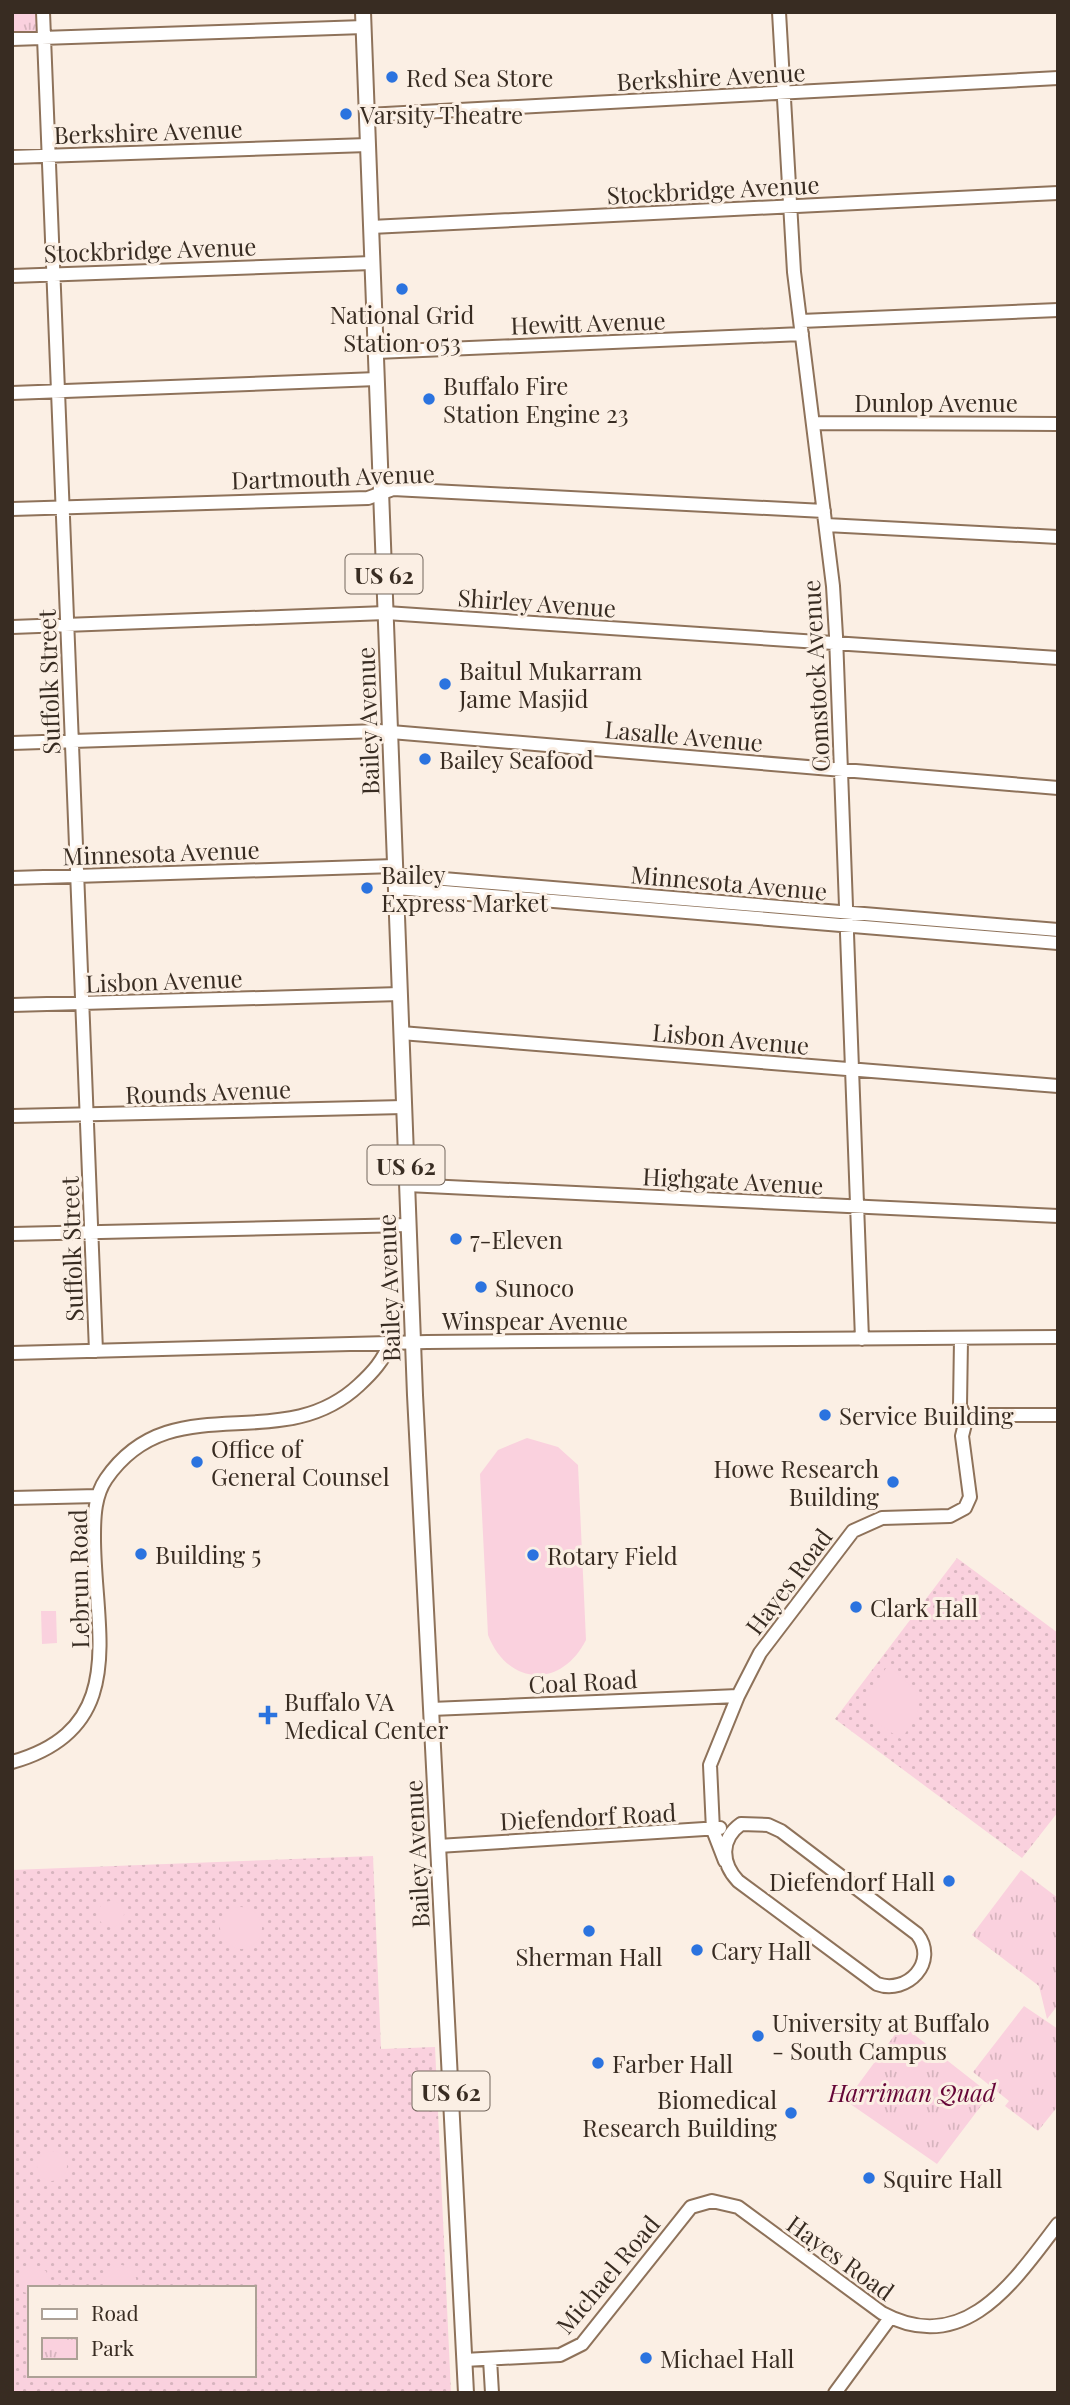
<svg xmlns="http://www.w3.org/2000/svg" width="1070" height="2405" viewBox="0 0 1070 2405" font-family="'Playfair Display',serif">
<style>
.grass{fill:url(#grass-dots);fill-rule:evenodd}
.park{fill:url(#park-tufts)}
.pitch{fill:#fad1de}
.lines{fill:none;stroke-linecap:round;stroke-linejoin:round}
.minor-casing{stroke:#8e725a;stroke-width:16}
.major-casing{stroke:#8e725a;stroke-width:18}
.minor{stroke:#fff;stroke-width:12}
.major{stroke:#fff;stroke-width:14}
.poi-dot{fill:#2b73df;stroke:#fbefe4;stroke-width:2.5}
.labels{text-anchor:middle;dominant-baseline:central;stroke-width:6;stroke-linejoin:round;paint-order:stroke}
.shield{fill:#fbefe4;stroke:#72665c;stroke-width:2}
.shield-label{font-size:23px;font-weight:bold;fill:#382c22}
.street-label{font-size:24px;fill:#382c22;stroke:#fbefe4}
.poi-label{font-size:24px;fill:#382c22;stroke:#fbefe4;text-anchor:start}
.park-label{font-size:24px;font-style:italic;fill:#650537;stroke:#fbefe4}
</style>
<defs>
<pattern id="grass-dots" width="8" height="8" patternUnits="userSpaceOnUse" patternTransform="scale(1.75)"><rect width="8" height="8" fill="#fad1de"/><path d="M2 2h.1M6 6h.1" fill="none" stroke="#d7b4be" stroke-width="1.8" stroke-linecap="round"/></pattern>
<pattern id="park-tufts" width="24" height="20" patternUnits="userSpaceOnUse" patternTransform="scale(1.75)"><rect width="24" height="20" fill="#fad1de"/><path d="M3 7l-1-3M5 7V3M7 7l1-3M15 17l-1-3M17 17v-4M19 17l1-3" fill="none" stroke="#d7b4be"/></pattern>
</defs>
<rect width="100%" height="100%" fill="#fbefe4"/>
<!-- grass -->
<path class="grass" d="M 957,1558 L 1058,1633 L 1058,1812 L 1022,1858 L 835,1719 Z
M 373,1856 L 381,2049 L 435,2047 L 451,2393 L 12,2393 L 12,1870 ZM 30,2288 L 254,2288 L 254,2375 L 30,2375 Z"/>
<!-- park -->
<path class="park" d="M 38,12 L 36,31 L 12,33 L 12,13 Z
M 1021,1870 L 1058,1898 L 1058,2005 L 1047,2019 L 1039,1986 L 972,1935 Z
M 1024,2006 L 1058,2029 L 1058,2106 L 1038,2131 L 1005,2106 L 1009,2101 L 973,2072 Z
M 902,2025 L 990,2094 L 937,2164 L 846,2101 Z"/>
<!-- pitch -->
<path class="pitch" d="M 527,1438 L 558,1447 L 578,1465 L 586,1640 C 561,1689 508,1686 488,1635 L 480,1474 L 498,1450 Z
M 41,1611 L 56,1611 L 57,1643 L 42,1644 Z
M 888,1665 L 916,1691 L 918,1716 L 901,1739 L 868,1717 L 866,1698 Z
M98 1914a13 13 0 1 1 26 0a13 13 0 1 1-26 0Z
M220 1928a21 21 0 1 1 42 0a21 21 0 1 1-42 0Z
M37 2166a15 15 0 1 1 30 0a15 15 0 1 1-30 0Z
M 32,2264 L 46,2271 L 49,2280 L 46,2288 L 30,2288 L 30,2294 L 20,2291 L 19,2276 L 23,2267 Z
M 116,2264 C 130,2265 139,2274 136,2288 L 105,2288 L 105,2274 Z"/>
<g class="lines">
<!-- minor casing -->
<g class="minor-casing">
<path id="minor" d="M 43,12 L 96,1351
M 779,12 L 794,272 L 833,586 L 836,636 L 862,1339
M 12,39 L 364,27
M 367,115 L 1058,78
M 12,157 L 368,145
M 371,227 L 1058,193
M 12,276 L 372,263
M 801,321 L 1058,310
M 376,352 L 802,334
M 12,393 L 377,379
M 814,423 L 1058,424
M 12,509 L 368,498 L 393,489 L 824,511
M 826,525 L 1058,537
M 12,627 L 386,613 L 1058,658
M 12,743 L 379,731 L 1058,788
M 395,875 L 1058,930
M 12,878 L 395,866
M 396,888 L 1058,943
M 12,1005 L 400,994
M 401,1033 L 1058,1086
M 12,1116 L 404,1107
M 407,1185 L 1058,1216
M 12,1234 L 409,1225
M 961,1339 L 960,1406 L 966,1420
M 12,1353 L 427,1342 L 1058,1337
M 966,1420 L 980,1415 L 1058,1415
M 12,1498 L 98,1496
M 431,1709 L 738,1696
M 12,1762 C 133,1728 93,1627 94,1535 C 94,1516 95,1495 106,1479 C 172,1383 280,1459 359,1385 C 373,1372 383,1361 390,1343
M 741,1824 L 768,1825 L 781,1831 L 917,1934 C 939,1962 907,1995 877,1984 L 738,1881 C 721,1863 720,1839 741,1824 Z
M 438,1846 L 720,1828
M 725,1861 L 713,1830 L 710,1765 L 738,1696 L 760,1653 L 853,1531 L 882,1518 L 950,1516 L 965,1508 L 970,1497 L 962,1436 L 966,1420
M 490,2359 L 492,2393
M 464,2360 L 560,2355 L 582,2344 L 691,2207 L 712,2201 L 738,2207 L 882,2313 C 965,2358 1015,2280 1058,2224
M 835,2393 L 890,2318"/>
</g>
<!-- major casing -->
<g class="major-casing">
<path id="major" d="M 363,12 L 415,1395 L 466,2393"/>
</g>
<!-- minor -->
<use href="#minor" class="minor"/>
<!-- major -->
<use href="#major" class="major"/>
</g>
<!-- markers -->
<g class="poi-dot">
<circle cx="392" cy="77" r="7"/>
<circle cx="346" cy="114" r="7"/>
<circle cx="402" cy="289" r="7"/>
<circle cx="429" cy="399" r="7"/>
<circle cx="445" cy="684" r="7"/>
<circle cx="425" cy="759" r="7"/>
<circle cx="367" cy="888" r="7"/>
<circle cx="456" cy="1239" r="7"/>
<circle cx="481" cy="1287" r="7"/>
<circle cx="825" cy="1415" r="7"/>
<circle cx="197" cy="1462" r="7"/>
<circle cx="893" cy="1482" r="7"/>
<circle cx="141" cy="1554" r="7"/>
<circle cx="533" cy="1555" r="7"/>
<circle cx="856" cy="1607" r="7"/>
<path d="M264.5 1704.5h7v7h7v7h-7v7h-7v-7h-7v-7h7z"/>
<circle cx="949" cy="1881" r="7"/>
<circle cx="589" cy="1931" r="7"/>
<circle cx="697" cy="1950" r="7"/>
<circle cx="758" cy="2036" r="7"/>
<circle cx="598" cy="2063" r="7"/>
<circle cx="791" cy="2113" r="7"/>
<circle cx="869" cy="2178" r="7"/>
<circle cx="646" cy="2358" r="7"/>
</g>
<g class="labels">
<!-- shield labels -->
<g class="shield">
<rect x="345.5" y="554.5" width="77" height="39" rx="5"/>
<rect x="367.5" y="1145.5" width="77" height="39" rx="5"/>
<rect x="412.5" y="2071.5" width="77" height="39" rx="5"/>
</g>
<g class="shield-label">
<text x="384" y="574">US 62</text>
<text x="406" y="1165">US 62</text>
<text x="451" y="2091">US 62</text>
</g>
<!-- street labels -->
<g class="street-label">
<text transform="translate(711 76) rotate(-3)">Berkshire Avenue</text>
<text transform="translate(148 131) rotate(-2)">Berkshire Avenue</text>
<text transform="translate(713 189) rotate(-3)">Stockbridge Avenue</text>
<text transform="translate(150 249) rotate(-2)">Stockbridge Avenue</text>
<text transform="translate(588 322) rotate(-2)">Hewitt Avenue</text>
<text x="936" y="402">Dunlop Avenue</text>
<text transform="translate(333 476) rotate(-2)">Dartmouth Avenue</text>
<text transform="translate(537 602) rotate(4)">Shirley Avenue</text>
<text transform="translate(815 676) rotate(-93)">Comstock Avenue</text>
<text transform="translate(48 682) rotate(-92)">Suffolk Street</text>
<text transform="translate(367 721) rotate(-92)">Bailey Avenue</text>
<text transform="translate(684 735) rotate(5)">Lasalle Avenue</text>
<text transform="translate(161 852) rotate(-2)">Minnesota Avenue</text>
<text transform="translate(729 882) rotate(5)">Minnesota Avenue</text>
<text transform="translate(164 980) rotate(-2)">Lisbon Avenue</text>
<text transform="translate(731 1038) rotate(5)">Lisbon Avenue</text>
<text transform="translate(208 1091) rotate(-2)">Rounds Avenue</text>
<text transform="translate(733 1180) rotate(3)">Highgate Avenue</text>
<text transform="translate(71 1249) rotate(-92)">Suffolk Street</text>
<text transform="translate(388 1288) rotate(-92)">Bailey Avenue</text>
<text x="535" y="1320">Winspear Avenue</text>
<text transform="translate(78 1579) rotate(-91)">Lebrun Road</text>
<text transform="translate(788 1581) rotate(-53)">Hayes Road</text>
<text transform="translate(583 1681) rotate(-3)">Coal Road</text>
<text transform="translate(588 1816) rotate(-3)">Diefendorf Road</text>
<text transform="translate(416 1854) rotate(-93)">Bailey Avenue</text>
<text transform="translate(841 2257) rotate(36)">Hayes Road</text>
<text transform="translate(607 2274) rotate(-50)">Michael Road</text>
</g>
<!-- poi labels -->
<g class="poi-label">
<text x="406" y="77">Red Sea Store</text>
<text x="360" y="114">Varsity Theatre</text>
<text x="402" y="314" text-anchor="middle">National Grid<tspan x="402" dy="28">Station 053</tspan></text>
<text x="443" y="385">Buffalo Fire<tspan x="443" dy="28">Station Engine 23</tspan></text>
<text x="459" y="670">Baitul Mukarram<tspan x="459" dy="28">Jame Masjid</tspan></text>
<text x="439" y="759">Bailey Seafood</text>
<text x="381" y="874">Bailey<tspan x="381" dy="28">Express Market</tspan></text>
<text x="470" y="1239">7-Eleven</text>
<text x="495" y="1287">Sunoco</text>
<text x="839" y="1415">Service Building</text>
<text x="211" y="1448">Office of<tspan x="211" dy="28">General Counsel</tspan></text>
<text x="879" y="1468" text-anchor="end">Howe Research<tspan x="879" dy="28">Building</tspan></text>
<text x="155" y="1554">Building 5</text>
<text x="547" y="1555">Rotary Field</text>
<text x="870" y="1607">Clark Hall</text>
<text x="284" y="1701">Buffalo VA<tspan x="284" dy="28">Medical Center</tspan></text>
<text x="935" y="1881" text-anchor="end">Diefendorf Hall</text>
<text x="711" y="1950">Cary Hall</text>
<text x="589" y="1956" text-anchor="middle">Sherman Hall</text>
<text x="772" y="2022">University at Buffalo<tspan x="772" dy="28">- South Campus</tspan></text>
<text x="612" y="2063">Farber Hall</text>
<text x="777" y="2099" text-anchor="end">Biomedical<tspan x="777" dy="28">Research Building</tspan></text>
<text x="883" y="2178">Squire Hall</text>
<text x="660" y="2358">Michael Hall</text>
</g>
<!-- park labels -->
<g class="park-label">
<text x="912" y="2092">Harriman Quad</text>
</g>
</g>
<!-- border -->
<rect width="1070" height="2405" fill="none" stroke="#382c22" stroke-width="28"/>
<!-- legend -->
<rect x="28" y="2286" width="228" height="91" fill="#fbefe4" stroke="#ada196" stroke-width="2"/>
<rect x="42" y="2309" width="35" height="10" fill="#ffffff" stroke="#ada196" stroke-width="2"/>
<text x="91" y="2321" font-size="21" fill="#382c22">Road</text>
<rect x="42" y="2338" width="35" height="21" fill="url(#park-tufts)" stroke="#ada196" stroke-width="2"/>
<text x="91" y="2356" font-size="21" fill="#382c22">Park</text>
</svg>
